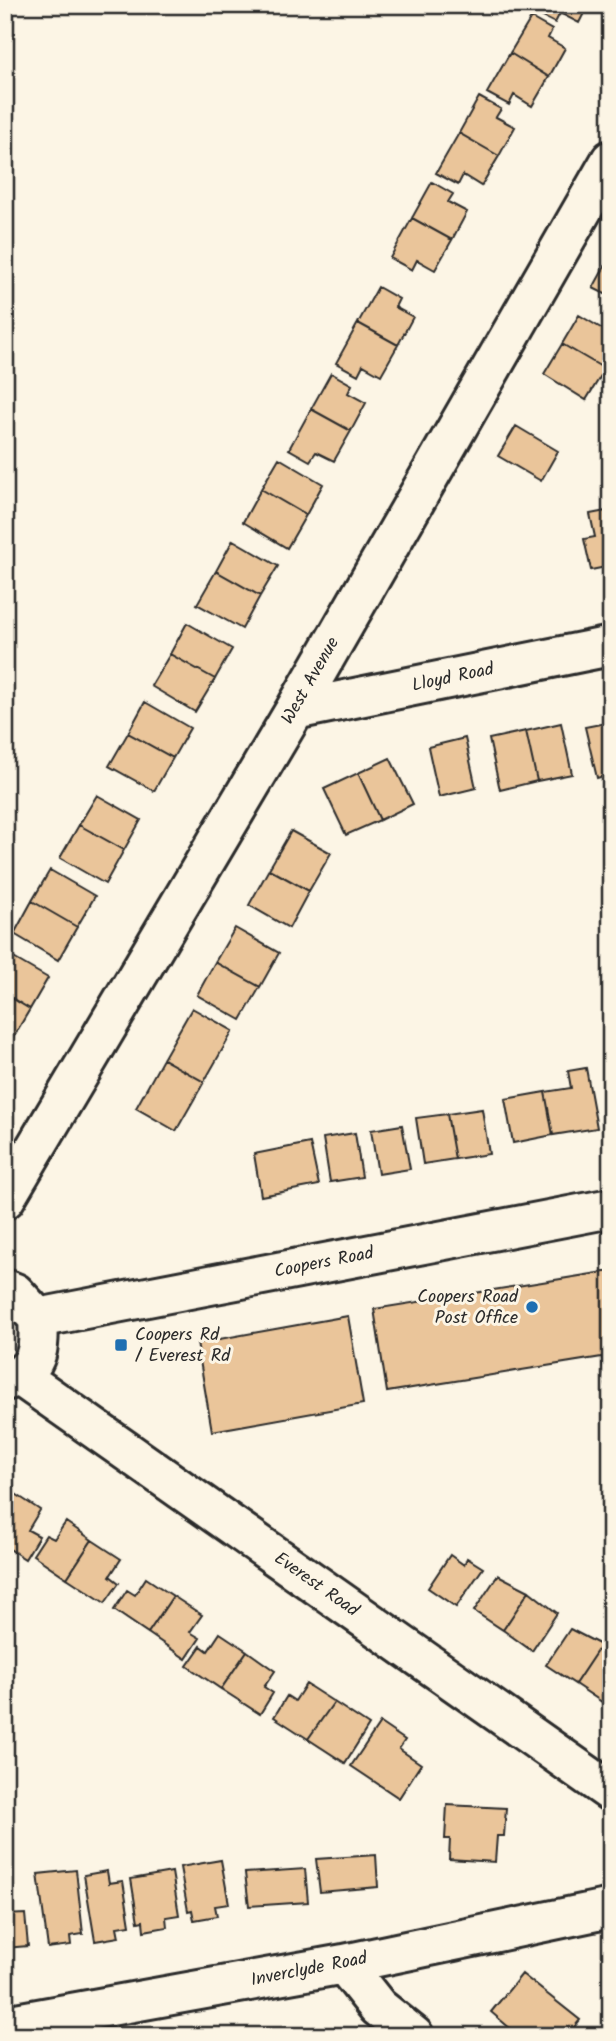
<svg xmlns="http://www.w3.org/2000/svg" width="616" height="2041" viewBox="0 0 616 2041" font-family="Kalam,sans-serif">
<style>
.building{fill:#eac59a;stroke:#2b2b2b;stroke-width:2}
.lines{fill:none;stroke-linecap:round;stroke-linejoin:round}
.minor-casing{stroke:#2b2b2b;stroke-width:44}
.minor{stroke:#fcf5e5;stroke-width:38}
.poi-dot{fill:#1f6fb2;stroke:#fcf5e5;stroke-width:2.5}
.labels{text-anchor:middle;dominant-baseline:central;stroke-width:6;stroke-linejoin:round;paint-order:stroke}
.street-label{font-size:18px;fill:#2b2b2b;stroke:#fcf5e5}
.poi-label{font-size:18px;fill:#2b2b2b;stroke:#fcf5e5;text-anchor:end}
</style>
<rect width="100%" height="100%" fill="#fcf5e5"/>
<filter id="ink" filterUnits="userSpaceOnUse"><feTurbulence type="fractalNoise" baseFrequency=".0143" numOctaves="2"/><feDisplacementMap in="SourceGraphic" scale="14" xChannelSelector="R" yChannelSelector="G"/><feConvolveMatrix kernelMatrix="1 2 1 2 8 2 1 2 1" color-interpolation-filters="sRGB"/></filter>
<g filter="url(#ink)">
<!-- building -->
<path class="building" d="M 536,5 L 588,5 L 579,23 L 560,13 L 555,23 L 533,12 Z
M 531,18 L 552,30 L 548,38 L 565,48 L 549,77 L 510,53 Z
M 510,53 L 549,77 L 532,106 L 514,95 L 509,105 L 487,93 Z
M 479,97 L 501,109 L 496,117 L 515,127 L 499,156 L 459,133 Z
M 459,133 L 499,156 L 481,186 L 463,175 L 458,185 L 436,173 Z
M 432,182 L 453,194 L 448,202 L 467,212 L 452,240 L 412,218 Z
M 412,218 L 452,240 L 435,270 L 417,260 L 412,270 L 390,258 Z
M 610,257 L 611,257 L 611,297 L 593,288 Z
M 378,287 L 399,299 L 395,307 L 413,317 L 398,345 L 358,323 Z
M 579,315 L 611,334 L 611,359 L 605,369 L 562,344 Z
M 358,323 L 398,345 L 381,375 L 363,365 L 358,375 L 336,363 Z
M 562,344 L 605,369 L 586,400 L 544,374 Z
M 331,373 L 352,385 L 348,393 L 366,403 L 351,431 L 311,409 Z
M 311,409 L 351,431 L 334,461 L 316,452 L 310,461 L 289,449 Z
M 516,426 L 558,451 L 541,481 L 498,456 Z
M 279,458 L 323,484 L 306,515 L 261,489 Z
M 261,489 L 306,515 L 287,548 L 243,522 Z
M 611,510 L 611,566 L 591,570 L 584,539 L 595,537 L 590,514 Z
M 233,540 L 278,566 L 260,596 L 216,571 Z
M 216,571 L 260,596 L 242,629 L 197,604 Z
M 187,623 L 232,649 L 215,679 L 170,654 Z
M 170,654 L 215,679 L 195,712 L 151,686 Z
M 145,702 L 190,728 L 173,758 L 128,733 Z
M 611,722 L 611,774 L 597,778 L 585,727 Z
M 561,723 L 572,774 L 537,781 L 526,731 Z
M 526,731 L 537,781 L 500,790 L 489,739 Z
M 128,733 L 173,758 L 154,791 L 109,766 Z
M 465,738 L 476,788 L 439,797 L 428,747 Z
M 390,758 L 413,804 L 380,820 L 358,773 Z
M 358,773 L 380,820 L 346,835 L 324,789 Z
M 97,795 L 141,820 L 124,850 L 79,825 Z
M 79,825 L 124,850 L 105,884 L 60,858 Z
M 291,831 L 331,853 L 309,891 L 269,869 Z
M 269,869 L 309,891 L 289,928 L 249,905 Z
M 50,870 L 95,896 L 77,927 L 32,901 Z
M 32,901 L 77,927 L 58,960 L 14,934 Z
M 235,928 L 279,953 L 260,987 L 215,962 Z
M 5,953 L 48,978 L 30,1009 L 5,994 Z
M 215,962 L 260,987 L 241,1020 L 197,995 Z
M 5,994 L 30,1009 L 11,1041 L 5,1038 Z
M 192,1008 L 233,1031 L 204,1082 L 163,1059 Z
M 163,1059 L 204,1082 L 176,1131 L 136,1108 Z
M 586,1068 L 597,1128 L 553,1135 L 545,1092 L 571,1088 L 568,1071 Z
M 611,1084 L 611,1131 L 610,1131 L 601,1086 Z
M 545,1092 L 553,1135 L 513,1143 L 505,1099 Z
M 482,1109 L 489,1154 L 455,1159 L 447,1114 Z
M 447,1114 L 455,1159 L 423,1164 L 416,1118 Z
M 402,1125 L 410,1169 L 378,1174 L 371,1130 Z
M 355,1133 L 362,1177 L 330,1182 L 323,1138 Z
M 310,1143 L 319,1185 L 261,1196 L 254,1154 Z
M 611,1271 L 611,1414 L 602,1357 L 387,1392 L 374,1309 Z
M 348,1316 L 363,1404 L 212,1431 L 197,1343 Z
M 11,1491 L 40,1510 L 28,1530 L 39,1536 L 25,1559 L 5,1546 L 5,1502 Z
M 66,1522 L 92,1540 L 67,1578 L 33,1555 L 46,1535 L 54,1539 Z
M 92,1540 L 121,1559 L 110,1576 L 119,1583 L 105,1603 L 67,1578 Z
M 450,1555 L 464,1565 L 467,1558 L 483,1568 L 456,1607 L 428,1588 Z
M 498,1575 L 529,1591 L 503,1630 L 474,1611 Z
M 146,1578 L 173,1596 L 148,1633 L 114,1610 L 127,1590 L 135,1595 Z
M 529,1591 L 557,1613 L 532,1651 L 503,1630 Z
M 173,1596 L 202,1615 L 190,1632 L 200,1638 L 186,1659 L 148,1633 Z
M 570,1629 L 601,1645 L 575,1684 L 546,1665 Z
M 220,1633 L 247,1651 L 221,1689 L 187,1666 L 201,1646 L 208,1651 Z
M 601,1645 L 611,1652 L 611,1695 L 605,1704 L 575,1684 Z
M 247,1651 L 275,1671 L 264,1687 L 273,1693 L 260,1714 L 221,1689 Z
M 306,1684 L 334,1702 L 308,1739 L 274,1717 L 287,1696 L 295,1701 Z
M 334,1702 L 369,1725 L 345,1763 L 308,1739 Z
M 380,1723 L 405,1740 L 399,1749 L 421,1764 L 399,1798 L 351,1766 Z
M 447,1805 L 506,1808 L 504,1836 L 497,1836 L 495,1862 L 449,1859 L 450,1839 L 445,1839 Z
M 376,1855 L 378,1887 L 320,1892 L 316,1859 Z
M 221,1860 L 229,1904 L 215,1906 L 217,1916 L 194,1920 L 192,1910 L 188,1911 L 180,1867 Z
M 305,1869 L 308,1902 L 249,1906 L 245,1873 Z
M 76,1870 L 83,1934 L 70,1936 L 71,1945 L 48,1948 L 38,1874 Z
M 107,1871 L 109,1883 L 123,1881 L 130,1925 L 117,1927 L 119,1937 L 95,1941 L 84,1875 Z
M 172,1872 L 179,1915 L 166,1917 L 167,1927 L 144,1931 L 143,1921 L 138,1922 L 131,1879 Z
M 25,1914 L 28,1946 L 5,1948 L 5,1915 Z
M 522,1974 L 580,2020 L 567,2036 L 519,2036 L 491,2012 Z"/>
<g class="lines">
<!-- minor casing -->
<g class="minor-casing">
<path id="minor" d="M 295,710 L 611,646
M 5,1199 L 295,710 L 611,160
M 5,1289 L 15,1293 L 38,1318 C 40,1348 39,1372 5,1381
M 38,1318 L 611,1208
M 21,1377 L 611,1792
M 344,1964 L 378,2007 L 414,2036
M 5,2025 L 344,1964 L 611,1908"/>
</g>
<!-- minor -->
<use href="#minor" class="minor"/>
</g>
</g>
<!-- markers -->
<g class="poi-dot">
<circle cx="532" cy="1307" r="7"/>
<rect x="114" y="1338" width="14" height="14" rx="3.5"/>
</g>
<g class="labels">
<!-- street labels -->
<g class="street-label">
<text transform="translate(453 678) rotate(-12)">Lloyd Road</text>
<text transform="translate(311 681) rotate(-60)">West Avenue</text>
<text transform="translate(324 1263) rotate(-11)">Coopers Road</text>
<text transform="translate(316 1585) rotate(35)">Everest Road</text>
<text transform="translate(309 1970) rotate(-11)">Inverclyde Road</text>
</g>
<!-- poi labels -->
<g class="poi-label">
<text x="518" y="1297">Coopers Road<tspan x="518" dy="21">Post Office</tspan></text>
<text x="135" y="1335" text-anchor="start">Coopers Rd<tspan x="135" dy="21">/ Everest Rd</tspan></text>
</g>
</g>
<!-- margin -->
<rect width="616" height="2041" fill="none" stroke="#fcf5e5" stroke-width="28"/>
<rect x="14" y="14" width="588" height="2013" fill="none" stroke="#2b2b2b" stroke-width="2.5" filter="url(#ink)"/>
</svg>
